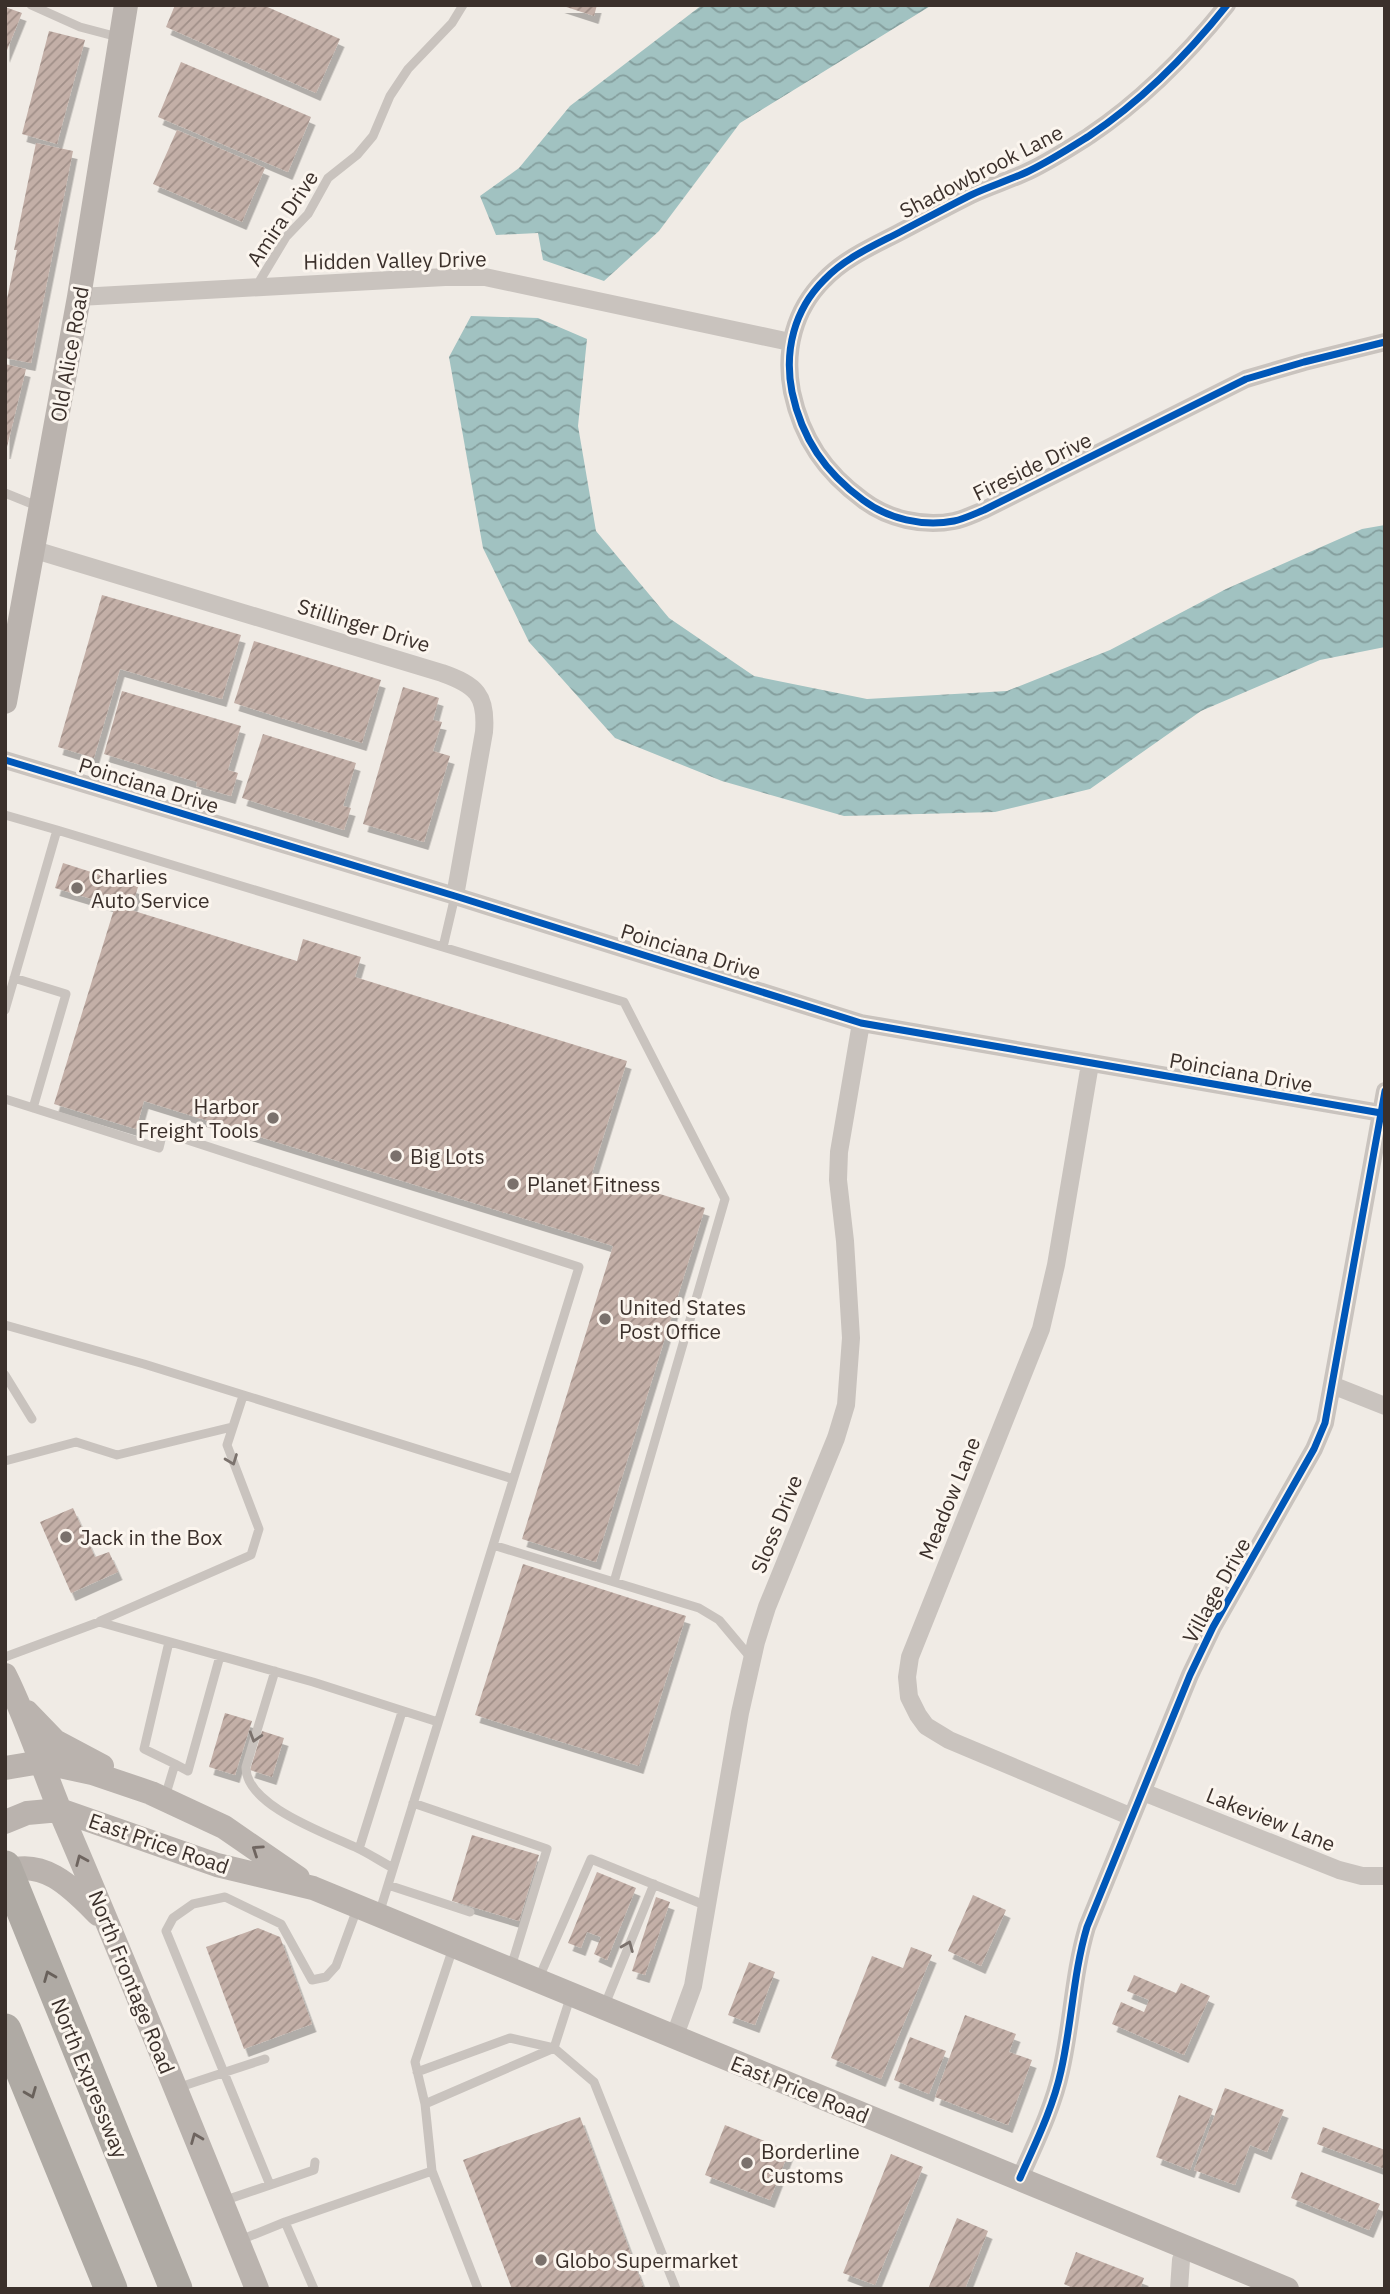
<svg xmlns="http://www.w3.org/2000/svg" width="1390" height="2294" viewBox="0 0 1390 2294" font-family="'IBM Plex Sans',sans-serif">
<style>
.water{fill:url(#water-waves)}
.building{fill:url(#building-hatch);filter:url(#shadow)}
.lines{fill:none;stroke-linecap:round;stroke-linejoin:round}
.lane{stroke:#c9c3be;stroke-width:9}
.street{stroke:#c9c3be;stroke-width:18}
.secondary{stroke:#bab3ae;stroke-width:24}
.highway{stroke:#afaaa4;stroke-width:33}
.cycleway-casing{stroke:#fbf5ee;stroke-width:11}
.cycleway{stroke:#0057b8;stroke-width:7}
.oneway{stroke:#7b726d}
.oneway2{stroke:#6e645f}
.oneway3{stroke:#69615b}
.poi-dot{fill:#7a716c;stroke:#fbf5ee;stroke-width:2.5}
.labels{text-anchor:middle;dominant-baseline:central;stroke-width:6;stroke-linejoin:round;paint-order:stroke}
.street-label{font-size:21px;fill:#3b302b;stroke:#fbf5ee}
.poi-label{font-size:21px;fill:#3b302b;stroke:#fbf5ee;text-anchor:start}
</style>
<defs>
<pattern id="water-waves" width="16" height="10" patternUnits="userSpaceOnUse" patternTransform="scale(1.75)"><rect width="16" height="10" fill="#a1c2c1"/><path d="M0 5q4-4 8 0t8 0" fill="none" stroke="#849e9d"/></pattern>
<pattern id="building-hatch" width="6" height="6" patternUnits="userSpaceOnUse" patternTransform="scale(1.75)"><rect width="6" height="6" fill="#c3afa7"/><path d="M-1 1l2-2M0 6l6-6M5 7l2-2" fill="none" stroke="#a08f88"/></pattern>
<filter id="shadow"><feDropShadow dx="4.5" dy="8" stdDeviation="0" flood-color="#0004"/></filter>
</defs>
<rect width="100%" height="100%" fill="#f0ebe5"/>
<!-- water -->
<path class="water" d="M 702,5 L 932,5 L 740,123 L 659,231 L 604,281 L 543,260 L 538,233 L 496,235 L 480,196 L 519,168 L 570,106 Z
M 471,316 L 538,318 L 587,339 L 578,426 L 596,531 L 669,618 L 754,676 L 867,699 L 1007,691 L 1110,650 L 1226,589 L 1362,529 L 1385,525 L 1385,647 L 1320,660 L 1201,711 L 1090,789 L 995,812 L 844,816 L 722,781 L 615,738 L 529,642 L 483,548 L 449,357 Z"/>
<!-- building -->
<path class="building" d="M 175,5 L 263,5 L 340,39 L 316,93 L 166,27 Z
M 560,5 L 597,5 L 594,16 Z
M 5,7 L 22,13 L 5,55 Z
M 49,31 L 85,40 L 57,144 L 22,134 Z
M 181,62 L 311,117 L 288,172 L 158,117 Z
M 177,130 L 265,168 L 242,222 L 153,184 Z
M 36,143 L 73,151 L 31,363 L 5,358 L 5,309 L 17,250 L 14,250 Z
M 5,364 L 26,369 L 6,451 L 5,451 Z
M 102,595 L 241,635 L 222,699 L 120,669 L 94,758 L 58,747 Z
M 254,641 L 381,680 L 362,743 L 234,703 Z
M 403,687 L 439,698 L 433,720 L 442,722 L 433,751 L 450,756 L 424,842 L 363,824 Z
M 122,691 L 241,726 L 228,770 L 238,773 L 231,796 L 196,786 L 197,782 L 104,754 Z
M 263,734 L 356,763 L 343,806 L 351,808 L 344,830 L 242,798 Z
M 63,863 L 138,887 L 131,910 L 297,961 L 303,939 L 361,957 L 355,977 L 627,1061 L 592,1173 L 705,1208 L 596,1562 L 522,1539 L 613,1246 L 144,1101 L 136,1129 L 54,1104 L 115,906 L 55,888 Z
M 73,1508 L 95,1557 L 109,1552 L 118,1572 L 71,1593 L 40,1522 Z
M 523,1564 L 686,1616 L 639,1766 L 475,1715 Z
M 225,1713 L 252,1721 L 235,1775 L 209,1767 Z
M 262,1731 L 284,1738 L 272,1777 L 250,1770 Z
M 472,1835 L 539,1855 L 519,1921 L 452,1901 Z
M 597,1872 L 636,1888 L 607,1960 L 594,1954 L 601,1937 L 587,1932 L 581,1948 L 568,1943 Z
M 973,1895 L 1006,1910 L 981,1966 L 948,1951 Z
M 656,1897 L 670,1902 L 645,1975 L 632,1971 Z
M 258,1928 L 280,1937 L 312,2024 L 244,2049 L 206,1947 Z
M 911,1947 L 932,1955 L 881,2079 L 831,2058 L 872,1956 L 903,1968 Z
M 749,1962 L 775,1972 L 755,2025 L 728,2015 Z
M 1134,1975 L 1176,1993 L 1181,1983 L 1210,1996 L 1184,2055 L 1112,2024 L 1121,2002 L 1144,2012 L 1149,2000 L 1127,1991 Z
M 965,2015 L 1016,2034 L 1009,2052 L 1032,2060 L 1008,2125 L 935,2097 Z
M 910,2037 L 946,2051 L 929,2094 L 894,2080 Z
M 1225,2088 L 1284,2110 L 1267,2152 L 1250,2145 L 1235,2185 L 1194,2170 Z
M 1179,2095 L 1213,2109 L 1190,2170 L 1156,2157 Z
M 580,2117 L 644,2289 L 512,2289 L 463,2160 Z
M 725,2125 L 789,2151 L 770,2200 L 705,2175 Z
M 1323,2127 L 1385,2150 L 1385,2169 L 1317,2144 Z
M 891,2154 L 923,2167 L 875,2285 L 843,2273 Z
M 1301,2172 L 1380,2204 L 1369,2230 L 1291,2198 Z
M 957,2218 L 988,2231 L 965,2289 L 928,2289 Z
M 1076,2252 L 1144,2278 L 1140,2289 L 1075,2289 L 1064,2284 Z"/>
<g class="lines">
<!-- lane -->
<path class="lane" d="M 31,5 L 80,27 L 118,37
M 256,287 L 286,237 L 308,214 L 328,178 L 357,155 L 373,136 L 390,96 L 408,69 L 452,23 L 463,5
M 5,493 L 37,506
M 5,815 L 57,830 L 5,1010
M 57,830 L 624,1002 L 725,1199 L 614,1582
M 443,947 L 455,896
M 14,978 L 66,994 L 33,1108
M 5,1099 L 159,1148 L 163,1132 L 579,1267 L 379,1914
M 5,1325 L 144,1364 L 513,1479
M 5,1375 L 32,1419
M 5,1461 L 76,1442 L 117,1455 L 232,1427
M 493,1545 L 699,1608 L 719,1620 L 751,1658
M 100,1621 L 251,1555 L 259,1529 L 227,1445 L 243,1396
M 5,1657 L 99,1622 L 313,1682 L 438,1722
M 275,1671 L 246,1767 C 245,1805 325,1833 355,1847 C 368,1853 380,1861 393,1868
M 175,1764 L 188,1771 L 220,1656
M 165,1797 L 175,1764 L 144,1749 L 169,1642
M 413,1803 L 547,1849 L 511,1967
M 359,1849 L 402,1712
M 388,1885 L 470,1912
M 453,1948 L 415,2062 L 425,2104 L 432,2171 L 478,2289
M 538,1980 L 591,1859 L 707,1906
M 571,1995 L 554,2048 L 594,2082 L 676,2289
M 604,2007 L 654,1884
M 417,2072 L 510,2038 L 554,2048
M 177,2088 L 265,2059
M 425,2104 L 554,2048
M 270,2185 L 166,1931 L 173,1918 L 193,1904 L 225,1897 L 281,1924 L 312,1980 L 326,1977 L 336,1966 L 357,1909
M 223,2201 L 314,2170 L 315,2162
M 238,2241 L 285,2222
M 314,2289 L 285,2222 L 432,2171"/>
<!-- street -->
<path class="street" d="M 1227,5 C 1187,55 1143,100 1089,136 C 1070,148 1050,161 1029,171 C 1010,180 990,186 971,195 C 947,207 923,220 900,232 C 873,246 845,258 824,280 C 794,310 784,351 792,392 C 802,439 825,472 863,500 C 888,519 923,527 954,521 C 964,519 974,514 984,510 L 1246,379 L 1304,362 L 1385,342
M 79,297 L 445,277 L 485,277 L 790,342
M 35,550 L 442,673 C 476,685 487,695 484,732 L 455,896
M 5,760 L 455,896 L 861,1023 L 1381,1113
M 1090,1064 L 1056,1265 L 1041,1329 L 910,1657 L 907,1677 L 909,1697 L 918,1715 L 926,1726 L 949,1740 L 1132,1817
M 1332,1385 L 1385,1406
M 1143,1792 L 1339,1870 L 1362,1876 L 1385,1876
M 674,2038 L 693,1986 L 740,1713 L 756,1642 L 767,1607 L 836,1438 L 846,1405 L 851,1338 L 845,1241 L 838,1180 L 839,1152 L 861,1023
M 1020,2178 C 1035,2144 1053,2108 1061,2071 C 1072,2023 1073,1974 1087,1927 L 1190,1675 L 1213,1627 L 1314,1449 L 1325,1423 L 1385,1091
M 1179,2289 L 1181,2260 L 1186,2248"/>
<!-- secondary -->
<path class="secondary" d="M 5,702 L 79,297 L 126,5
M 5,1675 C 28,1721 43,1770 63,1818 C 130,1974 193,2131 257,2289
M 27,1712 L 55,1741 L 102,1766
M 5,1768 L 41,1762 L 92,1773 L 151,1793 L 224,1827 L 298,1878
M 5,1822 L 27,1813 L 60,1810 L 217,1865 L 313,1888 L 1287,2289
M 5,1872 C 44,1857 73,1889 98,1914"/>
<!-- highway -->
<path class="highway" d="M 5,1867 L 176,2289
M 5,2030 L 111,2289"/>
<!-- cycleway casing -->
<g class="cycleway-casing">
<path id="cycleway" d="M 1227,5 C 1187,55 1143,100 1089,136 C 1070,148 1050,161 1029,171 C 1010,180 990,186 971,195 C 947,207 923,220 900,232 C 873,246 845,258 824,280 C 794,310 784,351 792,392 C 802,439 825,472 863,500 C 888,519 923,527 954,521 C 964,519 974,514 984,510 L 1246,379 L 1304,362 L 1385,342
M 5,760 L 455,896 L 861,1023 L 1381,1113
M 1020,2178 C 1035,2144 1053,2108 1061,2071 C 1072,2023 1073,1974 1087,1927 L 1190,1675 L 1213,1627 L 1314,1449 L 1325,1423 L 1385,1091"/>
</g>
<!-- cycleway -->
<use href="#cycleway" class="cycleway"/>
</g>
<!-- one-way arrows -->
<defs><path id="oneway-chevron" d="M-2-3.5L2.5 0L-2 3.5" fill="none" stroke-width="1.6" stroke-linecap="round" stroke-linejoin="round" transform="scale(1.75)"/></defs>
<g class="oneway">
<use href="#oneway-chevron" transform="translate(232 1460) rotate(69)"/>
<use href="#oneway-chevron" transform="translate(255 1737) rotate(107)"/>
<use href="#oneway-chevron" transform="translate(628 1946) rotate(-68)"/>
</g>
<g class="oneway2">
<use href="#oneway-chevron" transform="translate(257 1850) rotate(-146)"/>
<use href="#oneway-chevron" transform="translate(81 1860) rotate(-113)"/>
<use href="#oneway-chevron" transform="translate(196 2138) rotate(-112)"/>
</g>
<g class="oneway3">
<use href="#oneway-chevron" transform="translate(49 1976) rotate(-112)"/>
<use href="#oneway-chevron" transform="translate(31 2093) rotate(68)"/>
</g>
<!-- markers -->
<g class="poi-dot">
<circle cx="77" cy="888" r="7"/>
<circle cx="273" cy="1118" r="7"/>
<circle cx="396" cy="1156" r="7"/>
<circle cx="513" cy="1184" r="7"/>
<circle cx="605" cy="1319" r="7"/>
<circle cx="66" cy="1537" r="7"/>
<circle cx="747" cy="2163" r="7"/>
<circle cx="541" cy="2260" r="7"/>
</g>
<g class="labels">
<!-- street labels -->
<g class="street-label">
<text transform="translate(981 171) rotate(-27)">Shadowbrook Lane</text>
<text transform="translate(282 218) rotate(-56)">Amira Drive</text>
<text transform="translate(395 260) rotate(-1)">Hidden Valley Drive</text>
<text transform="translate(69 354) rotate(-80)">Old Alice Road</text>
<text transform="translate(1032 466) rotate(-26)">Fireside Drive</text>
<text transform="translate(364 625) rotate(17)">Stillinger Drive</text>
<text transform="translate(149 785) rotate(17)">Poinciana Drive</text>
<text transform="translate(691 951) rotate(17)">Poinciana Drive</text>
<text transform="translate(1241 1072) rotate(10)">Poinciana Drive</text>
<text transform="translate(949 1498) rotate(-68)">Meadow Lane</text>
<text transform="translate(776 1524) rotate(-68)">Sloss Drive</text>
<text transform="translate(1216 1590) rotate(-61)">Village Drive</text>
<text transform="translate(1271 1819) rotate(22)">Lakeview Lane</text>
<text transform="translate(159 1843) rotate(19)">East Price Road</text>
<text transform="translate(132 1982) rotate(68)">North Frontage Road</text>
<text transform="translate(90 2078) rotate(68)">North Expressway</text>
<text transform="translate(800 2089) rotate(22)">East Price Road</text>
</g>
<!-- poi labels -->
<g class="poi-label">
<text x="91" y="876">Charlies<tspan x="91" dy="24">Auto Service</tspan></text>
<text x="259" y="1106" text-anchor="end">Harbor<tspan x="259" dy="24">Freight Tools</tspan></text>
<text x="410" y="1156">Big Lots</text>
<text x="527" y="1184">Planet Fitness</text>
<text x="619" y="1307">United States<tspan x="619" dy="24">Post Office</tspan></text>
<text x="80" y="1537">Jack in the Box</text>
<text x="761" y="2151">Borderline<tspan x="761" dy="24">Customs</tspan></text>
<text x="555" y="2260">Globo Supermarket</text>
</g>
</g>
<!-- border -->
<rect width="1390" height="2294" fill="none" stroke="#3b302b" stroke-width="14"/>
</svg>
